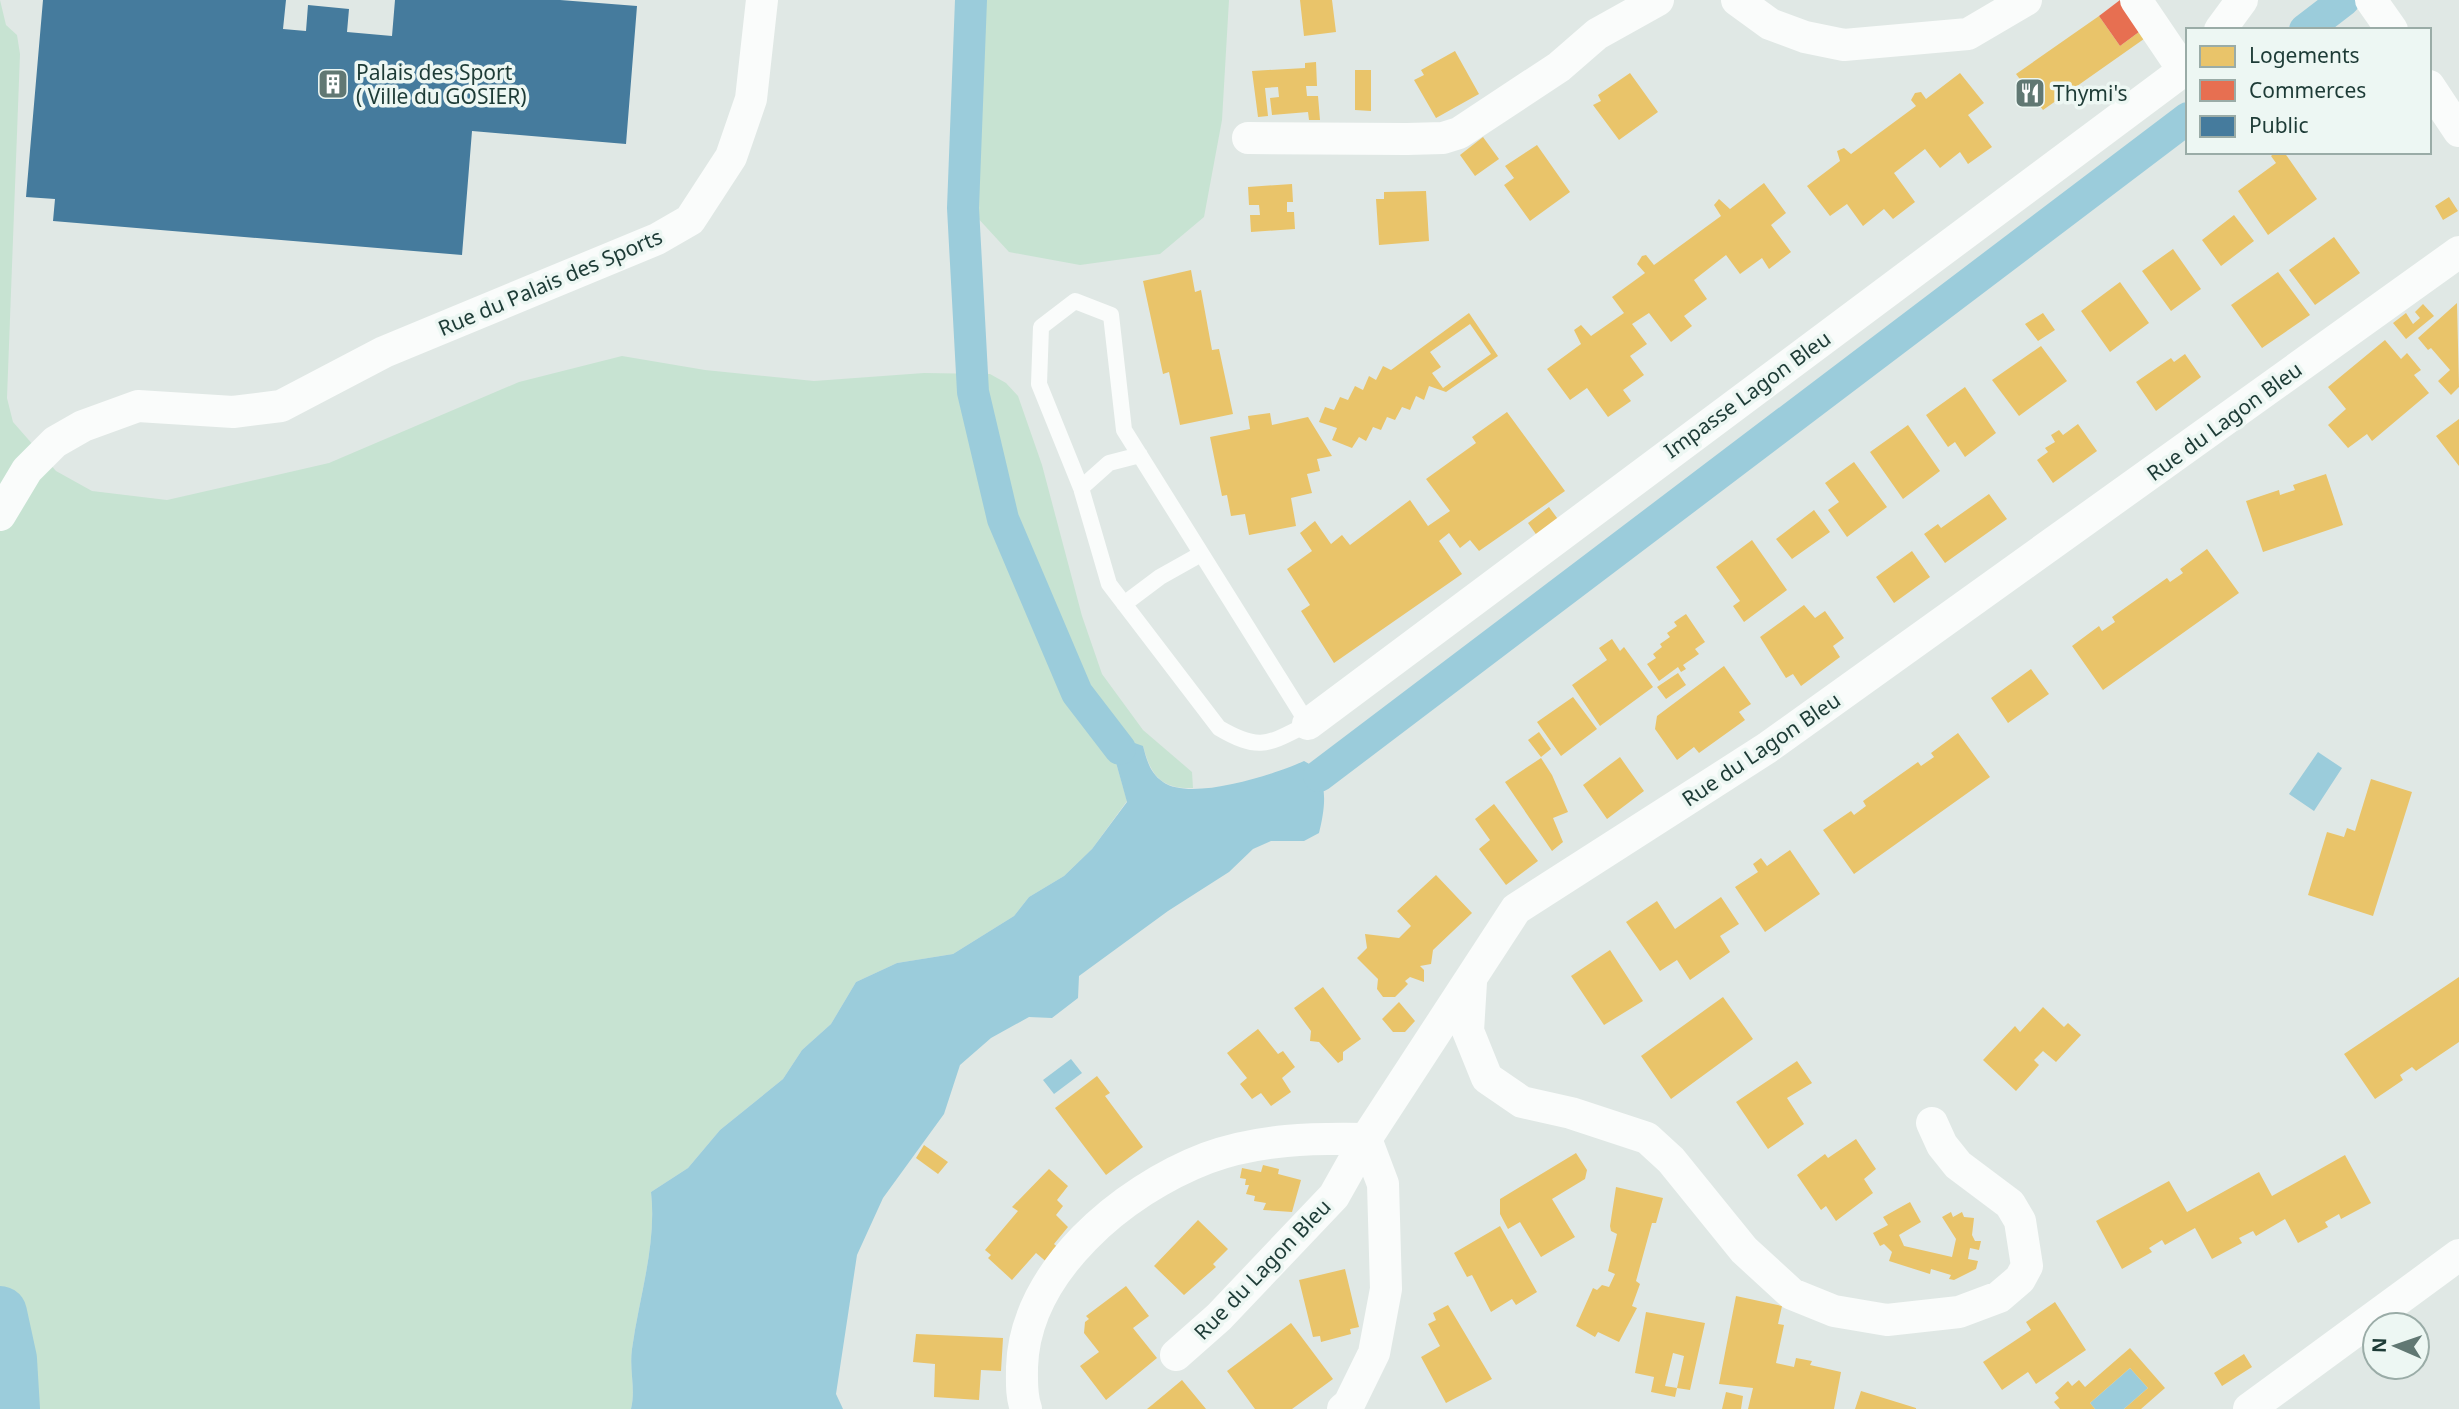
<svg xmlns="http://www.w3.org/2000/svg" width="2459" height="1409" viewBox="0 0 2459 1409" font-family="'Noto Sans',sans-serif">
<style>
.green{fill:#c7e3d2}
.water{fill:#9bccdb}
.homes{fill:#e9c46a;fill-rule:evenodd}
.shops{fill:#e76f51}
.public{fill:#457b9d}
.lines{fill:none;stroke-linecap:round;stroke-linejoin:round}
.canal{stroke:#9bccdb;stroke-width:32}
.river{stroke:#9bccdb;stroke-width:54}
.lane{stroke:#fafcfb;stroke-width:16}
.street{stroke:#fafcfb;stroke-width:32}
.labels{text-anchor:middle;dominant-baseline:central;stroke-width:7;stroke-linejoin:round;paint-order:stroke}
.poi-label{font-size:21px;fill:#1d3b36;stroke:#edf7f3;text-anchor:start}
.street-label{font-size:21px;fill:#1d3b36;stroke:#edf7f3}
</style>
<rect width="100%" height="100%" fill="#e0e8e5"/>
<!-- green -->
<path class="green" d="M 0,0 L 6,25 L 17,35 L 20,54 L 7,398 L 13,422 L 56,471 L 92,491 L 167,500 L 329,463 L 519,382 L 622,356 L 705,370 L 814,381 L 924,373 L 990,374 L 1006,383 L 1018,396 L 1042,465 L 1082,616 L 1102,674 L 1143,730 L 1192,772 L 1193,788 C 1160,789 1151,775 1143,746 L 1115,759 L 1127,801 L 1092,849 L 1064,876 L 1029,897 L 1014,916 L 953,954 L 897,963 L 856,982 L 831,1024 L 802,1050 L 783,1079 L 720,1130 L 688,1168 L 651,1192 C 657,1245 639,1297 632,1349 C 629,1369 636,1389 631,1409 L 4,1409 L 0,1406 Z
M 975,0 L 1229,0 L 1222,120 L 1204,217 L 1160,254 L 1080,265 L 1009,252 L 975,215 L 967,173 Z"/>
<!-- water -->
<path class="water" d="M 1129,741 L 1143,746 C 1147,761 1150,773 1163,782 C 1191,802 1276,774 1304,761 C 1331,774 1325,809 1319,833 L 1304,841 L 1271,841 L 1253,849 L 1229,872 L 1168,911 L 1079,976 L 1078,998 L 1052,1018 L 1029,1017 L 991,1038 L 960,1065 L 944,1114 L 883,1198 L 857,1255 L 836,1394 L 843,1409 L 631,1409 C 636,1389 629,1370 632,1349 C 639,1297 657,1245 651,1192 L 688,1168 L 720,1130 L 783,1079 L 802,1050 L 831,1024 L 856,982 L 897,963 L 953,954 L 1014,916 L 1029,897 L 1064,876 L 1092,849 L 1127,802 L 1115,759 Z
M 2318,752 L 2342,768 L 2314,811 L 2289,794 Z
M 1071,1059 L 1082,1073 L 1054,1094 L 1043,1080 Z
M 2130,1368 L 2148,1388 L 2124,1409 L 2095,1409 L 2090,1403 Z"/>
<!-- homes -->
<path class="homes" d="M 1300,0 L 1332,0 L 1336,32 L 1304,36 Z
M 2099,16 L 2120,46 L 2143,29 L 2151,34 L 2043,110 L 2016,74 Z
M 1455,51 L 1479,94 L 1436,118 L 1414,80 L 1424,75 L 1421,70 Z
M 1316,62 L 1317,86 L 1306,86 L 1307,96 L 1318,96 L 1320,120 L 1309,120 L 1308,112 L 1272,115 L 1270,98 L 1279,97 L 1278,87 L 1265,88 L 1268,116 L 1258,117 L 1252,71 L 1305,68 L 1305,63 Z
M 1355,70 L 1371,70 L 1371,111 L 1355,110 Z
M 1630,73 L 1658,112 L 1619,140 L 1593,105 L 1601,101 L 1598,95 Z
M 1960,73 L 1984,103 L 1968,115 L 1992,147 L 1968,164 L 1960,152 L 1940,168 L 1925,149 L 1894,173 L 1915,202 L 1893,219 L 1884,209 L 1863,226 L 1847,204 L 1830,216 L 1807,186 L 1840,161 L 1837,151 L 1844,148 L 1851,154 L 1916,106 L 1911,100 L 1915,93 L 1921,92 L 1926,99 Z
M 1483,137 L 1499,159 L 1475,176 L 1460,155 Z
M 1537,145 L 1570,192 L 1530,221 L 1504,185 L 1514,178 L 1505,166 Z
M 2276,152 L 2284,152 L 2317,199 L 2268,235 L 2238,191 L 2276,163 L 2271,156 Z
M 1764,183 L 1786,213 L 1771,225 L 1791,252 L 1769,269 L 1762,258 L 1740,274 L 1726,255 L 1694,280 L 1707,299 L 1684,316 L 1692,326 L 1671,342 L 1649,313 L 1632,324 L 1647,344 L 1630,356 L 1644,375 L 1623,390 L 1631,401 L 1608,417 L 1587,388 L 1570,400 L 1547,369 L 1581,344 L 1574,330 L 1581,325 L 1591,336 L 1624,313 L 1612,297 L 1645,273 L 1637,264 L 1642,256 L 1646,255 L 1654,265 L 1721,216 L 1714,205 L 1719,199 L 1730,209 Z
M 1292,184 L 1293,202 L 1287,202 L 1287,212 L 1294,212 L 1295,229 L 1251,232 L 1250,215 L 1260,215 L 1259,205 L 1249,205 L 1248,187 Z
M 1426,191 L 1429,241 L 1379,245 L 1376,199 L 1384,199 L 1384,192 Z
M 2449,197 L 2458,211 L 2443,220 L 2435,206 Z
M 2234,215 L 2254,241 L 2221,266 L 2202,240 Z
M 2334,237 L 2360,273 L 2315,305 L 2289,270 Z
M 2173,249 L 2201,289 L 2171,311 L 2142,271 Z
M 1191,270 L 1195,292 L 1201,290 L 1212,350 L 1219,349 L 1233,414 L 1180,425 L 1169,372 L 1163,374 L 1143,281 Z
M 2278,272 L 2310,315 L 2262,348 L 2231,305 Z
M 2120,282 L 2149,323 L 2110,352 L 2081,311 Z
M 2457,303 L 2459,387 L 2451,395 L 2438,381 L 2450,370 L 2431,348 L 2428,350 L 2418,338 Z
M 2423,304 L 2434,316 L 2406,339 L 2393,323 L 2406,313 L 2413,324 L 2420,318 L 2415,312 Z
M 1469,313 L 1498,356 L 1446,392 L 1429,386 L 1424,400 L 1416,396 L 1410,410 L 1402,407 L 1395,420 L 1387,417 L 1381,430 L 1373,427 L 1366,441 L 1359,437 L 1352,448 L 1332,440 L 1337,428 L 1319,422 L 1325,407 L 1334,410 L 1340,397 L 1348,400 L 1355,386 L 1363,390 L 1369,376 L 1376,380 L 1383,366 L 1391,370 ZM 1470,324 L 1491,354 L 1443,388 L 1432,373 L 1441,367 L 1430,352 Z
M 2043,313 L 2055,330 L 2038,341 L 2025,324 Z
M 2385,340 L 2401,359 L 2407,353 L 2421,370 L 2414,375 L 2429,393 L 2372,441 L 2367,434 L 2348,448 L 2328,425 L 2346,409 L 2328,387 Z
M 2041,346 L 2067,381 L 2019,416 L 1992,380 Z
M 2185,354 L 2201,377 L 2156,411 L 2136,382 L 2171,358 L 2174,362 Z
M 1965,387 L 1996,433 L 1965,457 L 1955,442 L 1948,447 L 1926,415 Z
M 1507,412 L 1565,491 L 1479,551 L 1470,540 L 1460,548 L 1449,533 L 1439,541 L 1462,574 L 1334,663 L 1301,611 L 1310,605 L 1287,569 L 1312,551 L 1300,533 L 1315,521 L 1331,544 L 1342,535 L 1350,545 L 1410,500 L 1428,526 L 1450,511 L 1426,479 L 1476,443 L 1472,437 Z
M 1270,413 L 1272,425 L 1308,417 L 1332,456 L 1317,459 L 1320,471 L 1307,474 L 1312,493 L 1291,498 L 1296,526 L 1249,535 L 1245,514 L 1231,516 L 1227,495 L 1222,496 L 1210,437 L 1250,429 L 1248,416 Z
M 2459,419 L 2459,466 L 2436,436 Z
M 2078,424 L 2097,451 L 2053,483 L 2037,460 L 2048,452 L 2045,448 L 2055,442 L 2051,435 L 2059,430 L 2063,435 Z
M 1908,425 L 1940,471 L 1903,499 L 1870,452 Z
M 1854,462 L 1887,507 L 1847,537 L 1828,510 L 1839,502 L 1825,483 Z
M 2326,474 L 2343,525 L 2263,552 L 2246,501 L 2279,490 L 2280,495 L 2295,490 L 2293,485 Z
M 1989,494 L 2007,519 L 1945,563 L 1924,534 L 1938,524 L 1941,528 Z
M 1549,507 L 1560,522 L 1538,537 L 1528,523 Z
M 1814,510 L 1830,532 L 1792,559 L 1776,539 Z
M 1752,540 L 1787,590 L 1744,622 L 1733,606 L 1740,601 L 1716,567 Z
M 2207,549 L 2239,593 L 2103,690 L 2072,646 L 2099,626 L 2102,631 L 2115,622 L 2112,617 L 2167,578 L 2170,582 L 2183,573 L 2180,569 Z
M 1912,551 L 1930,577 L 1894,603 L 1876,577 Z
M 1804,605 L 1815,618 L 1825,611 L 1844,638 L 1833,646 L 1840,657 L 1801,686 L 1793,674 L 1786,678 L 1760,637 Z
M 1686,614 L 1705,642 L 1695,649 L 1699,654 L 1683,665 L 1686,669 L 1681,672 L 1678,667 L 1659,681 L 1647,664 L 1656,658 L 1653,654 L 1662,647 L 1660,644 L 1670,637 L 1667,633 L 1677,626 L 1674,622 Z
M 1612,639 L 1620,651 L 1624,647 L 1653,687 L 1600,726 L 1572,685 L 1607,660 L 1599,648 Z
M 1724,666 L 1751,704 L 1739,712 L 1745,720 L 1699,753 L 1694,747 L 1677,760 L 1655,729 L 1657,716 Z
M 2031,669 L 2049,694 L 2008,723 L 1991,698 Z
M 1678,673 L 1686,685 L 1666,699 L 1657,687 Z
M 1573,697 L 1597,729 L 1561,756 L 1537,722 Z
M 1539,732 L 1551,749 L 1541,757 L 1528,740 Z
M 1958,733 L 1990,777 L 1854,874 L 1823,830 L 1851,811 L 1854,815 L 1866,806 L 1863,801 L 1918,762 L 1921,766 L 1934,757 L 1931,753 Z
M 1620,757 L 1644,791 L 1607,819 L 1583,785 Z
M 1541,758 L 1552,775 L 1568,812 L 1553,818 L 1563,842 L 1552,851 L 1505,782 Z
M 2371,779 L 2412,792 L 2373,916 L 2308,895 L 2327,832 L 2344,837 L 2347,828 L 2355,831 Z
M 1494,804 L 1538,861 L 1506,885 L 1479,849 L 1490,840 L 1475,819 Z
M 1790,850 L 1820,894 L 1765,932 L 1735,887 L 1758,872 L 1753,864 L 1761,858 L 1767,866 Z
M 1436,875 L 1472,913 L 1433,950 L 1431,964 L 1420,966 L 1424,970 L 1424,982 L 1410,977 L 1405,981 L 1408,984 L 1395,997 L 1383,997 L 1377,989 L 1378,979 L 1357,958 L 1367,948 L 1365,934 L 1399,938 L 1411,926 L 1397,911 Z
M 1721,897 L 1739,924 L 1720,936 L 1730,952 L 1690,980 L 1677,960 L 1660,971 L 1626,922 L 1657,901 L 1675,929 Z
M 1610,950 L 1643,1001 L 1604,1025 L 1571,976 Z
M 2459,977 L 2459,1042 L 2416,1071 L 2412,1067 L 2400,1075 L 2403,1080 L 2375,1099 L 2344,1054 Z
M 1323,987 L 1361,1039 L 1343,1052 L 1343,1060 L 1338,1063 L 1319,1042 L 1310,1041 L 1311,1031 L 1294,1008 Z
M 1723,997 L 1753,1039 L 1671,1099 L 1641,1056 Z
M 1399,1002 L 1415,1021 L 1405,1032 L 1393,1032 L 1382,1019 Z
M 2043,1007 L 2064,1027 L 2068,1023 L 2081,1035 L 2056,1062 L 2043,1051 L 2034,1060 L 2039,1065 L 2016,1091 L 1983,1060 L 2015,1026 L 2020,1032 Z
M 1258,1029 L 1278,1054 L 1283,1051 L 1295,1067 L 1282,1078 L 1291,1092 L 1271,1106 L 1261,1093 L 1252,1099 L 1240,1084 L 1247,1078 L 1227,1053 Z
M 1797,1061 L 1812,1083 L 1787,1098 L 1804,1124 L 1768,1149 L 1736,1102 Z
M 1097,1076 L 1110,1093 L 1105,1096 L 1143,1147 L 1106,1175 L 1055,1108 Z
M 1856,1139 L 1876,1169 L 1864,1179 L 1873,1193 L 1836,1221 L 1826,1206 L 1821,1210 L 1797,1175 L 1825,1154 L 1828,1158 Z
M 924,1145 L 948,1162 L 938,1174 L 916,1158 Z
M 1576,1153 L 1587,1170 L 1585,1179 L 1552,1199 L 1575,1237 L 1541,1257 L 1520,1222 L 1508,1229 L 1500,1214 L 1500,1199 Z
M 2345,1155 L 2371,1203 L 2341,1219 L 2339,1214 L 2325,1222 L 2328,1227 L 2298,1243 L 2285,1219 L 2256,1236 L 2253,1231 L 2239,1238 L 2242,1243 L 2212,1259 L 2195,1228 L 2165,1245 L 2162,1240 L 2149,1248 L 2152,1252 L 2122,1269 L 2096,1221 L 2169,1181 L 2187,1212 L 2259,1172 L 2272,1196 Z
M 1263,1165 L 1279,1169 L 1278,1174 L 1301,1180 L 1292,1212 L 1263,1210 L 1266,1203 L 1254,1201 L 1255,1196 L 1246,1194 L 1249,1185 L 1245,1185 L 1246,1179 L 1240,1178 L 1242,1168 L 1261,1172 Z
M 1049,1169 L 1068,1186 L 1057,1200 L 1063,1206 L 1056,1215 L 1068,1227 L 1054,1244 L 1062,1251 L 1049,1264 L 1036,1253 L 1012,1280 L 988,1258 L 991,1255 L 985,1250 L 1018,1211 L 1012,1207 Z
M 1616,1187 L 1663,1198 L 1656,1223 L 1652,1223 L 1636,1281 L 1640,1284 L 1632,1306 L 1637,1308 L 1619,1342 L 1598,1332 L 1595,1337 L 1576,1326 L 1593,1288 L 1597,1290 L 1602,1285 L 1609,1287 L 1615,1274 L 1608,1271 L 1617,1234 L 1611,1231 L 1610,1226 Z
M 1910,1202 L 1921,1222 L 1899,1235 L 1904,1246 L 1952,1257 L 1956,1239 L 1942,1217 L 1951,1212 L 1953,1217 L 1962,1212 L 1964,1217 L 1974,1218 L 1972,1235 L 1975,1241 L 1981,1241 L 1979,1250 L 1970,1248 L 1968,1259 L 1978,1261 L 1976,1269 L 1954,1280 L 1949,1279 L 1951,1275 L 1931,1269 L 1930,1274 L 1889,1261 L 1892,1252 L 1884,1244 L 1880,1246 L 1873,1233 L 1888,1225 L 1883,1217 Z
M 1198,1220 L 1228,1249 L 1213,1264 L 1216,1267 L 1184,1295 L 1154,1266 Z
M 1500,1226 L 1537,1292 L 1516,1305 L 1512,1299 L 1491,1312 L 1472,1275 L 1467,1277 L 1454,1253 Z
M 1345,1269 L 1359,1327 L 1350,1329 L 1351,1334 L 1321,1342 L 1320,1336 L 1313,1337 L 1299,1280 Z
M 1126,1286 L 1149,1316 L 1133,1328 L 1157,1358 L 1106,1400 L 1080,1366 L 1099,1352 L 1084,1333 L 1085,1322 L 1089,1319 L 1086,1316 Z
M 1736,1296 L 1782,1306 L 1778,1324 L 1784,1325 L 1776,1363 L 1794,1367 L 1796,1358 L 1812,1361 L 1810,1365 L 1841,1372 L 1834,1409 L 1748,1409 L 1753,1388 L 1719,1384 Z
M 2055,1302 L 2086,1350 L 2036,1384 L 2028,1372 L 2002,1390 L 1983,1362 L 2031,1330 L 2026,1322 Z
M 1448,1305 L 1492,1379 L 1446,1403 L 1421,1357 L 1440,1346 L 1428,1324 L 1436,1320 L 1433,1313 Z
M 1646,1312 L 1705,1323 L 1690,1390 L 1677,1388 L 1675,1397 L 1651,1392 L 1654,1377 L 1635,1373 ZM 1673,1353 L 1684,1356 L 1677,1388 L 1665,1386 Z
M 1291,1323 L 1333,1379 L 1292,1409 L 1255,1409 L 1227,1371 Z
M 916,1334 L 1003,1338 L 1001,1371 L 981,1370 L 979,1400 L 934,1397 L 935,1364 L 913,1362 Z
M 2130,1348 L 2165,1388 L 2141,1409 L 2124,1409 L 2148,1388 L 2130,1368 L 2090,1403 L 2095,1409 L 2060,1409 L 2054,1402 L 2059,1398 L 2055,1393 L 2068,1381 L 2072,1386 L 2079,1380 L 2085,1387 Z
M 2244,1354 L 2252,1367 L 2222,1386 L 2214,1373 Z
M 1182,1380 L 1206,1409 L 1147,1409 L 1152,1405 Z
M 1861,1391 L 1916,1408 L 1916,1409 L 1855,1409 Z
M 1726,1392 L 1743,1396 L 1741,1409 L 1722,1409 Z"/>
<!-- shops -->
<path class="shops" d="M 2120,0 L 2143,29 L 2120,46 L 2099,16 Z"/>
<!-- public -->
<path class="public" d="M 43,0 L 286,0 L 283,29 L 306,31 L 308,5 L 349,9 L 347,32 L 392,36 L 395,0 L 560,0 L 637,6 L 626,144 L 472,131 L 462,255 L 53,221 L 55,199 L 26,197 Z"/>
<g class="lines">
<!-- canal -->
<path class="canal" d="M 971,0 L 963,208 L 973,392 L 1003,519 L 1077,693 L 1120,749
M 2305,30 L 2344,0
M 1319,776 L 2188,118"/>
<!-- river -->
<path class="river" d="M 0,1313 L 10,1359 L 13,1409"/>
<!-- lane -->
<path class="lane" d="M 1075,301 L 1111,315 L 1124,430 L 1308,724 C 1268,744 1260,752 1219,728 L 1109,584 L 1081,488 L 1039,384 L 1041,327 Z
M 1081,488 L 1109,463 L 1140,455
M 1124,604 L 1160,577 L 1201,554"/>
<!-- street -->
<path class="street" d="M 1737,0 L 1770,24 L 1805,37 L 1844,45 L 1968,34 L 2026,0
M 2136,0 L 2184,71
M 2371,0 L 2392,30
M 2220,30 L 2242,0
M 2429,86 L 2459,131
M 1248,138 L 1407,139 L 1443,138 L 1459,133 L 1559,67 L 1597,34 L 1658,0
M 0,515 L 27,470 L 55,442 L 83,426 L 138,406 L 233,412 L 281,406 L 384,352 L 657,239 L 690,220 L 731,157 L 751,99 L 762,0
M 1308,724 L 2188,67
M 1471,982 L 1468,1031 L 1487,1078 L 1522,1102 L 1571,1113 L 1647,1138 L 1671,1160 L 1744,1250 L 1792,1294 L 1834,1311 L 1887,1320 L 1959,1312 L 1999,1297 L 2020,1279 L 2027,1266 L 2020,1221 L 2010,1204 L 1958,1165 L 1942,1145 L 1932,1123
M 1176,1355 L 1219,1317 L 1334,1196 L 1366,1139 L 1516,909 L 1767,748 L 2459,252
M 1026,1409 C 1021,1395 1022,1382 1022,1367 C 1025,1271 1123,1190 1207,1158 C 1258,1139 1314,1138 1366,1139 L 1383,1184 L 1386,1289 L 1374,1353 L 1349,1404 L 1343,1409
M 2249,1409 L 2459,1255"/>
</g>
<!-- icons -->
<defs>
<g id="building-square" transform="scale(1.575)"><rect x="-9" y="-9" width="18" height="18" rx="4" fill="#617873" stroke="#edf7f3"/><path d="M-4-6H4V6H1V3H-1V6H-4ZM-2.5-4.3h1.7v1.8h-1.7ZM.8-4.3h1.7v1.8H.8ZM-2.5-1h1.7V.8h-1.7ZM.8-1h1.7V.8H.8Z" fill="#fff"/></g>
<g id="restaurant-square" transform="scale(1.575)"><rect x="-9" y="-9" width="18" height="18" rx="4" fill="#617873" stroke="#edf7f3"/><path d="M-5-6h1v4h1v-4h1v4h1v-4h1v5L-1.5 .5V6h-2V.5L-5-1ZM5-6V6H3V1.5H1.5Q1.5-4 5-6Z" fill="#fff"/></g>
</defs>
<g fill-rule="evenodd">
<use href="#building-square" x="333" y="84"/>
<use href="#restaurant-square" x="2030" y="93"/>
</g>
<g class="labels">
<!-- poi labels -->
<g class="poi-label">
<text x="356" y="72">Palais des Sport<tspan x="356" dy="24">( Ville du GOSIER)</tspan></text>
<text x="2053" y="93">Thymi's</text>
</g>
<!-- street labels -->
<g class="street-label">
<text transform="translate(550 282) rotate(-23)">Rue du Palais des Sports</text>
<text transform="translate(1747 394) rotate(-36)">Impasse Lagon Bleu</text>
<text transform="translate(2224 421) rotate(-36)">Rue du Lagon Bleu</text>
<text transform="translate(1761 749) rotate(-34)">Rue du Lagon Bleu</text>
<text transform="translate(1262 1269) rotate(-46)">Rue du Lagon Bleu</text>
</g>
</g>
<!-- legend -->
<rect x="2186" y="28" width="245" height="126" fill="#edf7f3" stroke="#9aaca7" stroke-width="2"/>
<rect x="2200" y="46" width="35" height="21" fill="#e9c46a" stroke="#9aaca7" stroke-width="2"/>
<text x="2249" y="63" font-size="21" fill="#1d3b36">Logements</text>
<rect x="2200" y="80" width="35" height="21" fill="#e76f51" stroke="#9aaca7" stroke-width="2"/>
<text x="2249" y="98" font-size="21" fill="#1d3b36">Commerces</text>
<rect x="2200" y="116" width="35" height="21" fill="#457b9d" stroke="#9aaca7" stroke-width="2"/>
<text x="2249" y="133" font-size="21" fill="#1d3b36">Public</text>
<!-- north arrow -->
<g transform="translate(2396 1346) rotate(272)"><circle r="33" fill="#edf7f3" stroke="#9aaca7" stroke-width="2"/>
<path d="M0-5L12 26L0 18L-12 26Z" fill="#617873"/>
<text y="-10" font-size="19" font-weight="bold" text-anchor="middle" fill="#1d3b36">N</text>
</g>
</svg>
